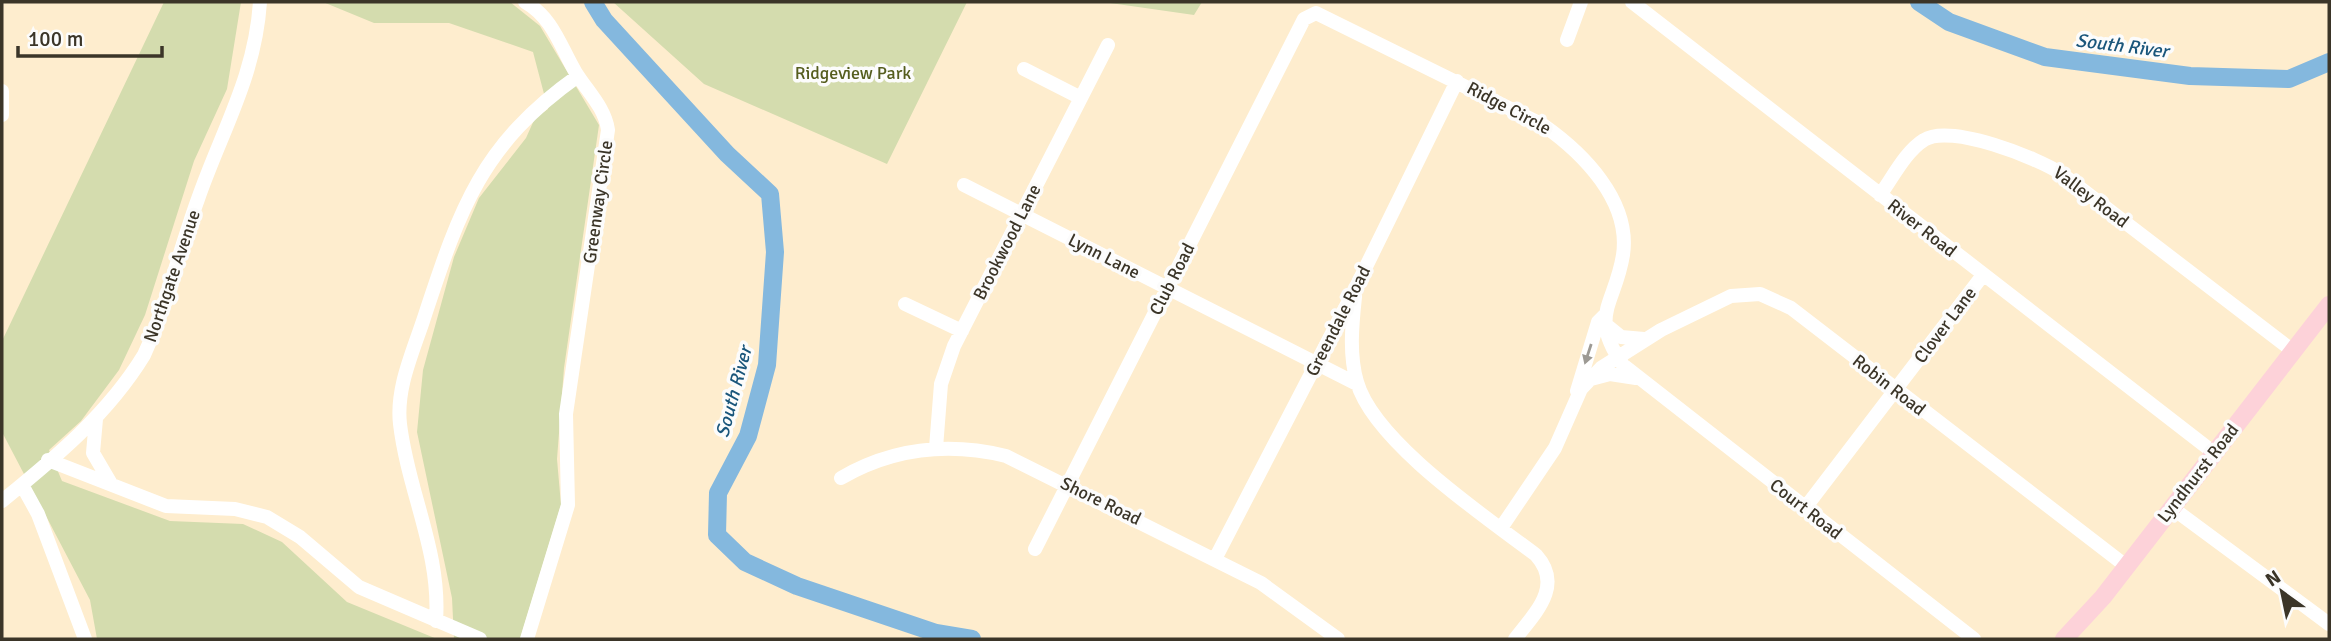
<svg xmlns="http://www.w3.org/2000/svg" width="2331" height="641" viewBox="0 0 2331 641" font-family="Signika,sans-serif">
<style>
.green{fill:#d4dcae}
.lines{fill:none;stroke-linecap:round;stroke-linejoin:round}
.river{stroke:#84b8de;stroke-width:18}
.minor{stroke:#fff;stroke-width:14}
.major{stroke:#fdd2d9;stroke-width:18}
.oneway{fill:#9d9a94}
.labels{text-anchor:middle;dominant-baseline:central;stroke-width:7;stroke-linejoin:round;paint-order:stroke}
.park-label{font-size:18px;fill:#555d1e;stroke:#fcfcfc}
.street-label{font-size:18px;fill:#3b3528;stroke:#fcfcfc}
.water-label{font-size:19px;font-style:italic;fill:#1a567b;stroke:#fcfcfc}
</style>
<rect width="100%" height="100%" fill="#feedce"/>
<!-- green -->
<path class="green" d="M 164,2 L 241,2 L 227,89 L 194,161 L 145,315 L 119,370 L 81,421 L 49,450 L 62,481 L 170,521 L 243,524 L 282,542 L 347,602 L 437,639 L 97,639 L 90,600 L 2,432 L 2,341 Z
M 323,2 L 510,2 L 540,26 L 599,125 L 564,368 L 557,459 L 561,505 L 520,639 L 454,639 L 452,598 L 417,432 L 423,370 L 454,257 L 479,198 L 526,138 L 535,118 L 548,109 L 533,52 L 449,23 L 374,23 Z
M 613,2 L 967,2 L 887,164 L 704,84 Z
M 1103,2 L 1202,2 L 1194,15 Z"/>
<g class="lines">
<!-- river -->
<path class="river" d="M 593,2 L 604,20 L 727,154 L 770,194 L 775,252 L 767,365 L 748,436 L 718,493 L 717,535 L 745,562 L 797,586 L 936,633 L 972,639
M 1919,2 L 1949,22 L 2045,57 L 2190,76 L 2289,79 L 2329,62"/>
<!-- minor -->
<path class="minor" d="M 525,2 C 553,18 560,46 576,73 C 588,92 605,108 608,130 L 566,414 L 568,505 L 527,639
M 1632,2 L 2213,452
M 1567,40 L 1581,2
M 1024,69 L 1081,98
M 2,91 L 2,115
M 964,185 L 1357,384
M 1880,195 C 1893,177 1906,151 1924,140 C 1950,123 2038,158 2062,174 L 2293,351
M 1355,297 C 1352,325 1349,355 1357,382 C 1374,442 1486,517 1536,555 C 1564,586 1535,613 1515,639
M 905,304 L 962,331
M 1605,324 L 1621,337 L 1644,339
M 1591,379 L 1610,374 L 1636,378
M 1577,391 L 1598,322 L 1605,315
M 96,419 L 93,453 L 110,482
M 936,448 L 941,384 L 954,346 L 1108,45
M 48,460 L 166,506 L 235,509 L 267,517 L 300,537 L 359,587 L 480,639
M 841,478 C 893,448 948,442 1006,456 L 1261,583 L 1338,639
M 22,485 L 38,514 L 85,639
M 2,501 C 55,458 108,414 144,355 C 167,305 179,251 198,199 C 222,130 255,77 260,2
M 2171,507 L 2329,624
M 1805,508 L 1983,275
M 1501,528 L 1555,448 L 1581,389 L 1601,368 L 1661,330 L 1731,296 L 1760,294 L 1791,308 L 2126,566
M 1035,549 L 1304,19 L 1316,13 L 1543,125 C 1583,153 1631,201 1623,255 C 1615,305 1588,315 1623,365 L 1974,639
M 1215,559 L 1356,287 L 1457,81
M 436,621 C 441,552 408,492 400,424 C 396,389 412,354 423,321 C 459,212 479,146 578,76"/>
<!-- major -->
<path class="major" d="M 2064,639 L 2103,597 L 2329,305"/>
</g>
<!-- one-way arrows -->
<defs><path id="oneway-solid" d="M-6-.8H1V-3.2L6.5 0L1 3.2V.8H-6Z" transform="scale(1.75)"/></defs>
<use class="oneway" href="#oneway-solid" transform="translate(1588 354) rotate(108)"/>
<g class="labels">
<!-- park labels -->
<g class="park-label">
<text x="853" y="73">Ridgeview Park</text>
</g>
<!-- street labels -->
<g class="street-label">
<text transform="translate(1509 108) rotate(28)">Ridge Circle</text>
<text transform="translate(2091 197) rotate(37)">Valley Road</text>
<text transform="translate(598 202) rotate(-82)">Greenway Circle</text>
<text transform="translate(1922 228) rotate(38)">River Road</text>
<text transform="translate(1007 242) rotate(-63)">Brookwood Lane</text>
<text transform="translate(1104 256) rotate(27)">Lynn Lane</text>
<text transform="translate(172 276) rotate(-71)">Northgate Avenue</text>
<text transform="translate(1172 279) rotate(-63)">Club Road</text>
<text transform="translate(1338 321) rotate(-63)">Greendale Road</text>
<text transform="translate(1945 325) rotate(-53)">Clover Lane</text>
<text transform="translate(1889 385) rotate(38)">Robin Road</text>
<text transform="translate(2198 473) rotate(-52)">Lyndhurst Road</text>
<text transform="translate(1101 501) rotate(26)">Shore Road</text>
<text transform="translate(1806 509) rotate(38)">Court Road</text>
</g>
<!-- water labels -->
<g class="water-label">
<text transform="translate(2122 46) rotate(7)">South River</text>
<text transform="translate(734 392) rotate(-75)">South River</text>
</g>
</g>
<!-- border -->
<rect width="2331" height="641" fill="none" stroke="#3b3528" stroke-width="7"/>
<!-- north arrow -->
<g transform="translate(2282 592) rotate(327)" stroke="#fcfcfc" stroke-width="5" paint-order="stroke">
<path d="M0-5L12 26L0 18L-12 26Z" fill="#3b3528"/>
<text y="-10" font-size="19" font-weight="bold" text-anchor="middle" fill="#3b3528">N</text>
</g>
<!-- scale -->
<path d="M18 46v10h144v-10" fill="none" stroke="#3b3528" stroke-width="3.5"/>
<text x="28" y="46" font-size="21" fill="#3b3528" stroke="#fcfcfc" stroke-width="5" paint-order="stroke">100 m</text>
</svg>
